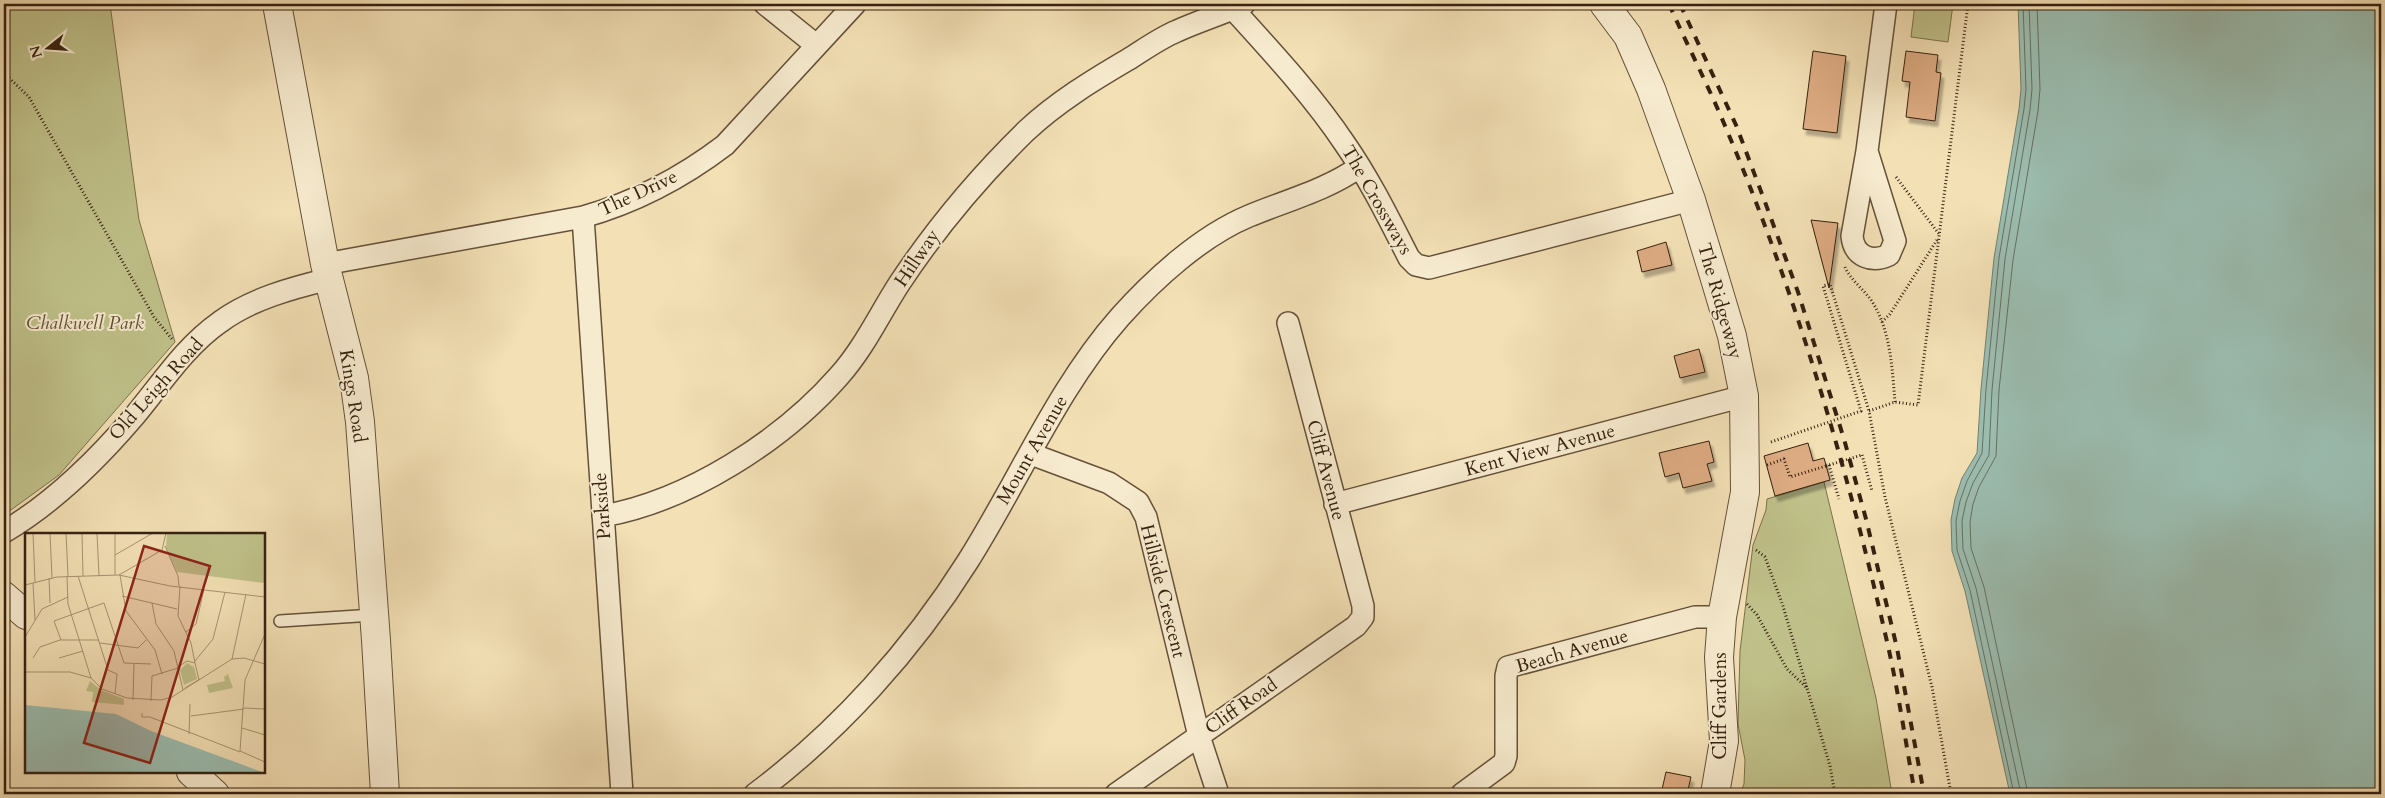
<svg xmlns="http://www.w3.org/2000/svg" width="2385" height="798" viewBox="0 0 2385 798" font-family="Cardo,serif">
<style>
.green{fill:#c0c18a;stroke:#7b714d}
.water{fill:#9bbdb0;stroke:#737f70}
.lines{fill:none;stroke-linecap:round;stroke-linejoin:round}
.shore{stroke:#686f60;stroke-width:1}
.building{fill:#ddab82;stroke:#362110;filter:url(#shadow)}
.service-casing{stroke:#655139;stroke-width:14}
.minor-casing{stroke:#655139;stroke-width:24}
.tertiary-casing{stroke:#655139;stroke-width:30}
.path{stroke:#362110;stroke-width:3;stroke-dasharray:1 2.5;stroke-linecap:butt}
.service{stroke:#f7ebcf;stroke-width:11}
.minor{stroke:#f7ebcf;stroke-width:21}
.tertiary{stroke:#f7ebcf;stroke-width:28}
.rail{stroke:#362110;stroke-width:4;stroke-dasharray:9 9;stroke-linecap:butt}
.path-bridge{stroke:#362110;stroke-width:3;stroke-dasharray:1 2.5;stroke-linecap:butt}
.labels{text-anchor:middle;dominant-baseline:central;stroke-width:4;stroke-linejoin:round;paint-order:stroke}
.street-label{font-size:19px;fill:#362110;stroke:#f7ebcf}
.park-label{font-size:19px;font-style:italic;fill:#5f5135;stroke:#f7ebcf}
.inset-road{fill:none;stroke:#a79473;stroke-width:1}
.view{fill:#8f2418;fill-opacity:0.15;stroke:#8f2418;stroke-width:2.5}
.inset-edge{fill:none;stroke:#362110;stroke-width:2.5}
</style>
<defs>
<filter id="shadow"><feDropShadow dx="3" dy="5.5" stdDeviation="1" flood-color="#0004"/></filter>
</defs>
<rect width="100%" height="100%" fill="#f3e0b5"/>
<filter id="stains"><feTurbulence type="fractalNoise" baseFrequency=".004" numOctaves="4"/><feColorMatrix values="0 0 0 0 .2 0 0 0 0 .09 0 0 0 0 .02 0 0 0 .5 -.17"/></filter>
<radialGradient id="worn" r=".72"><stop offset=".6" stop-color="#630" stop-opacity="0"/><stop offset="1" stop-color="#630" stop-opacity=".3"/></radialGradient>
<!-- green -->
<path class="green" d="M 4,4 L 110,4 L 139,220 L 175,342 L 59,475 L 4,515 Z
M 1915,4 L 1953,4 L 1948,42 L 1911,37 Z
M 1824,482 L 1876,698 L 1892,794 L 1740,794 L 1744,784 L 1745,760 L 1738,724 L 1740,651 L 1753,545 L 1766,510 L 1767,499 Z"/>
<!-- water -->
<path class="water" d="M 2018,4 L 2381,4 L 2381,794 L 2010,794 L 1965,591 L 1952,551 L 1951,520 L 1955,499 L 1962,478 L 1977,453 L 1981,389 L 1994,258 L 2019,109 L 2021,89 Z"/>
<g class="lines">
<!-- shore -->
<path class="shore" d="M 2014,794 L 1970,590 L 1957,550 L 1956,521 L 1960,501 L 1967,481 L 1982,453 L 1986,389 L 1999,258 L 2024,109 L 2026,89 L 2023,4
M 2021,794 L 1976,588 L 1963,549 L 1962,521 L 1966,502 L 1973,483 L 1989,455 L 1992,390 L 2005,259 L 2030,110 L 2032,89 L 2029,4
M 2028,794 L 1984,587 L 1971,548 L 1970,522 L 1973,504 L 1979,487 L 1996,456 L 1999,390 L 2013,260 L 2038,111 L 2040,89 L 2037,4"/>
</g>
<!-- building -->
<path class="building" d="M 1813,51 L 1846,56 L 1837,133 L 1803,129 Z
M 1906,51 L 1938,55 L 1936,72 L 1941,73 L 1935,121 L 1906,117 L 1910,82 L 1902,81 Z
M 1811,220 L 1838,223 L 1829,288 Z
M 1666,242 L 1672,265 L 1642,272 L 1637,251 Z
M 1699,349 L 1705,372 L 1680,378 L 1674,356 Z
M 1709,441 L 1714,462 L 1707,464 L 1712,481 L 1683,488 L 1679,473 L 1665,477 L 1659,453 Z
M 1808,443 L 1813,461 L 1824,458 L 1830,480 L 1775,496 L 1764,456 Z
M 1666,772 L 1691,777 L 1687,794 L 1661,794 Z"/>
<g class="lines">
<!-- service casing -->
<g class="service-casing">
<path id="service" d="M 280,621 L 374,615"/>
</g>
<!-- minor casing -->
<g class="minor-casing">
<path id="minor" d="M 765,4 L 816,45
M 1233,9 C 1272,52 1313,96 1345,144 C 1370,180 1389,219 1409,258 L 1416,265 L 1429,268 L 1691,200
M 1867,151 L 1852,236 C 1854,257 1872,263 1889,255 L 1895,241 L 1867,151 L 1886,4
M 583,217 L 622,794
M 325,264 L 583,217 C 633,203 683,177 725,145 L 855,4
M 1031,454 L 1109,483 L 1138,502 L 1146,517 L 1199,736 L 1218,794
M 1335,504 L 1744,396
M 603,516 C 688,501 782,441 839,376 C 864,348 879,315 899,284 C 936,228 978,178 1026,131 C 1057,102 1093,80 1129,59 C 1145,49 1160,38 1177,31 C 1199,21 1222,14 1244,4
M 4,532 C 53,503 94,463 131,420 C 160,386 183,348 220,322 C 251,299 292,288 329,279
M 755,794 C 839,731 912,650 968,561 C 1018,482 1058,387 1120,317 C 1154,279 1201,236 1249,216 C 1285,201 1327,190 1359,167
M 1116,794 L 1356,626 L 1363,617 L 1363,606 L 1288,323
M 1462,794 L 1504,763 L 1506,756 L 1506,676 L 1508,667 L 1695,617 L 1722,617"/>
</g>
<!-- tertiary casing -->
<g class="tertiary-casing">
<path id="tertiary" d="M 277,4 L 325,264 L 354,378 L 360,422 L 376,640 L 385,794
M 1604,4 L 1628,36 L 1651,89 L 1691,200 L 1715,279 L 1732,336 L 1744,396 L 1745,492 L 1722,617 L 1719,657 L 1724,741 L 1715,794
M 4,596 L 26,615
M 191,772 L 215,794"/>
</g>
<!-- path -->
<path class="path" d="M 4,73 L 29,97 L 154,317 L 172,339
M 1896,177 L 1939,234
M 1845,267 C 1850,279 1863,289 1871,300 C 1891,330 1892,368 1895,402
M 1882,322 L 1890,314 L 1937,240
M 1862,455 L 1872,491
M 1767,465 L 1784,459 L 1790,477 L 1826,466
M 1829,465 L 1839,499
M 1756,550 L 1765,557 L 1783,606 L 1807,688
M 1747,604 L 1757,615 L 1787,669 L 1807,688 L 1830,766 L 1835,794
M 1951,794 L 1932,687 L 1885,497 L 1869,411 L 1895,402 L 1918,405 L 1968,4"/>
<!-- service -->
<use href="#service" class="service"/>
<!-- minor -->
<use href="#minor" class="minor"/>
<!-- tertiary -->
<use href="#tertiary" class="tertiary"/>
<!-- rail -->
<path class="rail" d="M 1669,4 C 1688,47 1710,89 1728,133 C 1797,296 1849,474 1888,646 C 1899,695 1906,745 1915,794
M 1680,4 L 1736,125 L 1765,202 L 1798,292 L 1844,439 L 1866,519 L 1897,648 L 1924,794"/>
<!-- path-bridge -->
<path class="path-bridge" d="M 1771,442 L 1861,411 L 1823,286 L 1830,284 L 1869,411
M 1826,466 L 1862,455"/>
</g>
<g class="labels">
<!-- street labels -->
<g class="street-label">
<text transform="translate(638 193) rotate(-25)">The Drive</text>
<text transform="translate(1377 200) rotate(60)">The Crossways</text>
<text transform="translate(917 258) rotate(-56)">Hillway</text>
<text transform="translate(1720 301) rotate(74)">The Ridgeway</text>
<text transform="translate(156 389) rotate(-48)">Old Leigh Road</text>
<text transform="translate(353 396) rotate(81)">Kings Road</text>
<text transform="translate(1032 450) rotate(-60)">Mount Avenue</text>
<text transform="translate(1540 450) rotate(-15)">Kent View Avenue</text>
<text transform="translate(1326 470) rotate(75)">Cliff Avenue</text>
<text transform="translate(602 506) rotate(-94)">Parkside</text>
<text transform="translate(1163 591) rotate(76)">Hillside Crescent</text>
<text transform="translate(1572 651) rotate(-16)">Beach Avenue</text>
<text transform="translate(1241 706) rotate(-35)">Cliff Road</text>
<text transform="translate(1720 706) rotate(-90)">Cliff Gardens</text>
</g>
<!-- park labels -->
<g class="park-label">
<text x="85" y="323">Chalkwell Park</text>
</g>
</g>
<!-- overview -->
<g transform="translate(25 533)">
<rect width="240" height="240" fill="#f3e0b5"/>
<path d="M 142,0 L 240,0 L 240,50 L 152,39 L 141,15 ZM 162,130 L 169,134 L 172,146 L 159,152 L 155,137 ZM 203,141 L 208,155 L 184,160 L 182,152 L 200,148 L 199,144 ZM 65,148 L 76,157 L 99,166 L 99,172 L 67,169 L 68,159 L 61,158 Z" fill="#c0c18a"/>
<path d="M 0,172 L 91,181 L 126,198 L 240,240 L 0,240 Z" fill="#9bbdb0"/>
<path class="inset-road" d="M 8,0 L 10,49M 25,0 L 27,45M 41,0 L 43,43M 57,0 L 58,43M 72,0 L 74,43M 140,13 L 153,43 L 154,53M 90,22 L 128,0M 90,42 L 90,0M 94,42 L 145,53 L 240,64M 95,42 L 101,78 L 130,117 L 137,141M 42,43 L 43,71 L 66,145M 53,43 L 83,137 L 92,141 L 90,160M 24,45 L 25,70M 8,50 L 10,87M 0,52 L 32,44 L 94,42 L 137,17 L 141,0M 155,53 L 153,83 L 166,110 L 170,130M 97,63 L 152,76M 127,70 L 131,91 L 149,118 L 158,157M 161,99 L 171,91 L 179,56M 240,101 L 220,147 L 215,218 L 240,229M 0,104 L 17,76 L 43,64M 36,107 L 29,88 L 79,70 L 99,130 L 126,131M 75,110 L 113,115 L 121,107M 8,125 L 15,114 L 35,107 L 73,107M 34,125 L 58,118M 207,126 L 221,61M 170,128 L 188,106 L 200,59M 153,134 L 162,128 L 170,130 L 174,147M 0,139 L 45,139 L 66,145M 66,145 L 77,156 L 102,165 L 136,167 L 147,164 L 207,126 L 219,125 L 240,131M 160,155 L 175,146M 108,167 L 109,131M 126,168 L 127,143 L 153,135M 219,175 L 240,176M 117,180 L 117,184 L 125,184 L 215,219M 166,183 L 219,176M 217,195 L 240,202M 164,201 L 165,171"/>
<path class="view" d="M 119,13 L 185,33 L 125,230 L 59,210 Z"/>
<rect width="240" height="240" class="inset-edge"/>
</g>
<!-- margin -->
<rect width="2385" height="798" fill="none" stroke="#f3e0b5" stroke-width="20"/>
<rect x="5" y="5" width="2375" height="788" fill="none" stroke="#362110" stroke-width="2.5"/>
<rect x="10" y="10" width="2365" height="778" fill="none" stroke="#362110"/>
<!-- north arrow -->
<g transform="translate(48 48) rotate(253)" stroke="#f7ebcf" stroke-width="4" paint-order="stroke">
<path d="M0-4L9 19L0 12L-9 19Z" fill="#362110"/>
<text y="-8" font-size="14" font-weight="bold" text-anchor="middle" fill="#362110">N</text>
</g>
<rect width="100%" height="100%" filter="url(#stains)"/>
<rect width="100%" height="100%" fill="url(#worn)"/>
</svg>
